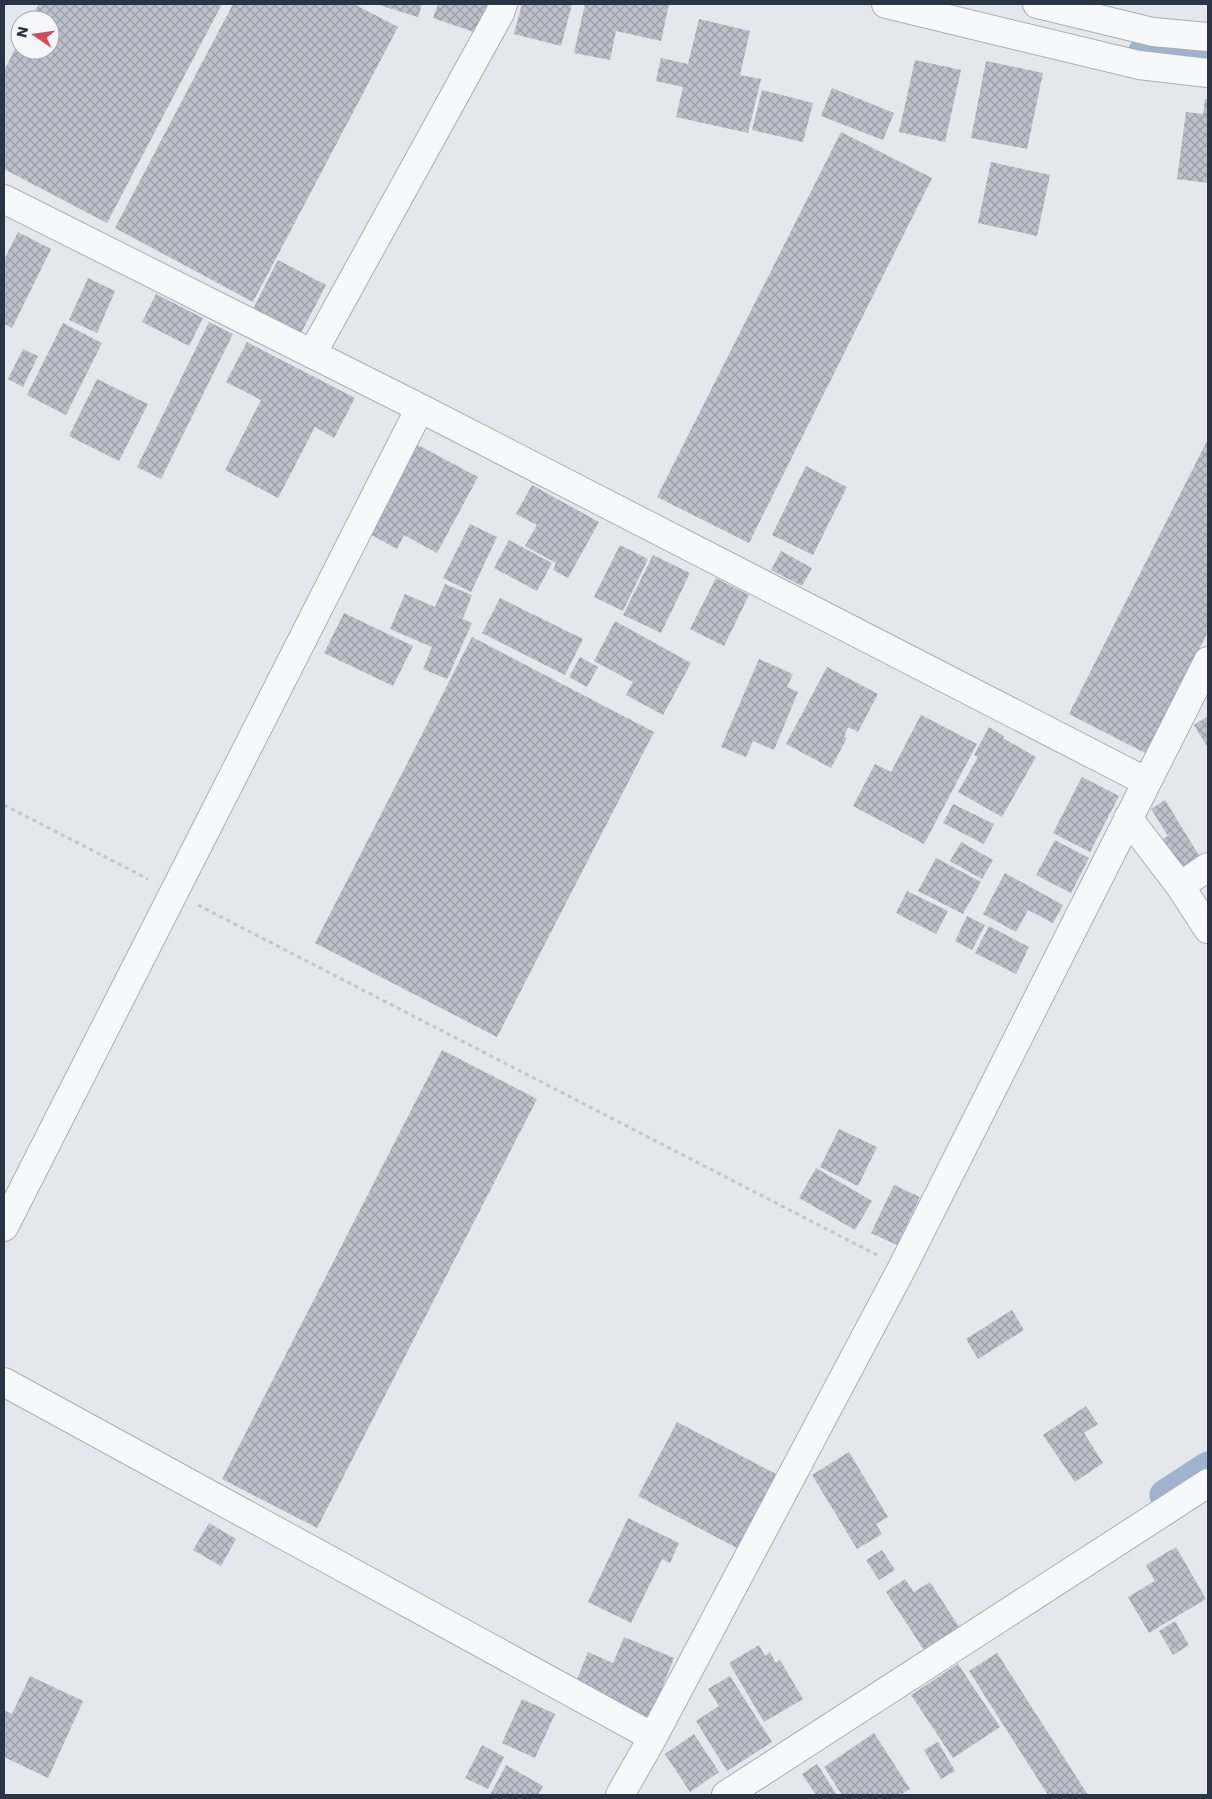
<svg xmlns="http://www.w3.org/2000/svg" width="1212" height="1799" viewBox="0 0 1212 1799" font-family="Poppins,sans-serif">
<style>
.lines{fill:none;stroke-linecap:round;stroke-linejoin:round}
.canal{stroke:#9fb4cc;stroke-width:31}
.building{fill:url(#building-cross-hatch)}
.minor-casing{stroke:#a9aeb7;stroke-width:30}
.path{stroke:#c2c5cb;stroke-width:3;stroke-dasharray:4 4;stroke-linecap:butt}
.minor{stroke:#f7f8fa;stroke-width:28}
</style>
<defs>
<pattern id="building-cross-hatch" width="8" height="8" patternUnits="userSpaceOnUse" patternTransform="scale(1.25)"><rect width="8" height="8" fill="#bbc0ca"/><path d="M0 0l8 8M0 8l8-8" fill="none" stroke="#989da6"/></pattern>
</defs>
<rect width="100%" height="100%" fill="#e4e7ec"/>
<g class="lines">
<!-- canal -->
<path class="canal" d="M 1143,53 L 1208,58
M 1165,1495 L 1208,1467"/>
</g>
<!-- building -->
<path class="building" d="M 39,4 L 222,4 L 107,223 L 4,169 L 4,71 L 20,39 L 20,50 L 50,50 L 50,20 L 30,20 Z
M 233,4 L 354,4 L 398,27 L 253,302 L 115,228 Z
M 376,4 L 422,4 L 418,17 Z
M 438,4 L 488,4 L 477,33 L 433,18 Z
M 522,4 L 572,4 L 561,46 L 514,34 Z
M 585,4 L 669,4 L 661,41 L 616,31 L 610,60 L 574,53 Z
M 699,19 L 750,31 L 740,75 L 761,79 L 748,133 L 676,117 L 683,87 L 656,81 L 661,58 L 688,64 Z
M 915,60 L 961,70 L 945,142 L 899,132 Z
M 986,61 L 1043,73 L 1027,149 L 971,138 Z
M 832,88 L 894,113 L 883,140 L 821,116 Z
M 762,90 L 813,103 L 803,142 L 752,130 Z
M 1205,99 L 1208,100 L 1208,183 L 1177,179 L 1186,112 L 1203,114 Z
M 841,132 L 932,178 L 749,543 L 657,497 Z
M 991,162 L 1050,175 L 1037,236 L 978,223 Z
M 18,232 L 51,249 L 12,328 L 4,324 L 4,260 Z
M 278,260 L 326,285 L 301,333 L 253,309 Z
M 88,278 L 115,291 L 97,333 L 69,320 Z
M 156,294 L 203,318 L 189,346 L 142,322 Z
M 209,322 L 233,334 L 161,479 L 137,467 Z
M 63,323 L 102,343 L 66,415 L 27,395 Z
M 247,342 L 355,398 L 334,438 L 315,427 L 278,498 L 225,470 L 261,400 L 226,382 Z
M 23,349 L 38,356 L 23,387 L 8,379 Z
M 97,379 L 148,404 L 119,461 L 69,436 Z
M 1208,439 L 1208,632 L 1147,754 L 1069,714 Z
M 416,444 L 478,477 L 437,553 L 404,535 L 397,549 L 370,534 Z
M 806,466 L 847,487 L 813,555 L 772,535 Z
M 532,485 L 599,522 L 568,578 L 553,570 L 556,563 L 525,546 L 537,525 L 516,514 Z
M 470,524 L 497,537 L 471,592 L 443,578 Z
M 509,540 L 552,563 L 537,591 L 494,568 Z
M 620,545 L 648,559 L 623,611 L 594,597 Z
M 781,551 L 812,568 L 802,586 L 771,570 Z
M 653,555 L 690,573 L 661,633 L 623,615 Z
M 716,578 L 749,595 L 724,646 L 690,629 Z
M 445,584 L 472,595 L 463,618 L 452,614 L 472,623 L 447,679 L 423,669 L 432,647 L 390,629 L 405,594 L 435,607 Z
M 500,598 L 583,639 L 565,675 L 482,633 Z
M 344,613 L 413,646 L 393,686 L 324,653 Z
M 615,621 L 691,663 L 663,715 L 626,695 L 633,682 L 594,661 Z
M 472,637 L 654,732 L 497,1037 L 315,943 Z
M 580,657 L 598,667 L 587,687 L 569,677 Z
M 759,659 L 793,674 L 787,687 L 798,692 L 774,750 L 753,741 L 746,757 L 721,747 Z
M 827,667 L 878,694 L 858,732 L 848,727 L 844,737 L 847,738 L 831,768 L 786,744 Z
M 921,715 L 977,744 L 924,844 L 853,806 L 875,764 L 891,772 Z
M 1208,716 L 1208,748 L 1194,725 Z
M 989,727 L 1004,736 L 1003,738 L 1036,757 L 1002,817 L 958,792 L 978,757 L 974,755 Z
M 1082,777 L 1119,796 L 1090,852 L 1053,833 Z
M 1165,800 L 1200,857 L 1179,870 L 1161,840 L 1168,836 L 1151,809 Z
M 953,804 L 994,824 L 984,844 L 943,823 Z
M 1055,840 L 1089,858 L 1071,893 L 1036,875 Z
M 961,842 L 993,860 L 982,879 L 950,861 Z
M 936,858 L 981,882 L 963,914 L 918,891 Z
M 1005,873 L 1063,905 L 1053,923 L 1028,910 L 1016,932 L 983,914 Z
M 907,891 L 948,911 L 936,934 L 896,913 Z
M 967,916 L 985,925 L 972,950 L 955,941 Z
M 989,926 L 1029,947 L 1016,974 L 975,953 Z
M 442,1050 L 537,1099 L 317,1528 L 222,1479 Z
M 839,1129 L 877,1147 L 858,1186 L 820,1167 Z
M 816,1168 L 872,1201 L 855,1230 L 799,1198 Z
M 894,1185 L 920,1197 L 897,1245 L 871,1233 Z
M 1012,1310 L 1024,1330 L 978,1359 L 966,1339 Z
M 1086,1406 L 1098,1424 L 1084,1433 L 1103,1463 L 1075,1482 L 1043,1435 Z
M 677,1422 L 776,1474 L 737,1548 L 638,1496 Z
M 849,1452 L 888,1517 L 876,1524 L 882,1534 L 857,1549 L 812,1475 Z
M 628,1518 L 679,1543 L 670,1563 L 662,1559 L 631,1623 L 588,1602 Z
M 209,1523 L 236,1539 L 221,1566 L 193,1550 Z
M 1176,1547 L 1206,1599 L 1149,1633 L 1128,1597 L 1155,1581 L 1146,1565 Z
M 882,1550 L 895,1570 L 879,1580 L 866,1560 Z
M 905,1579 L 914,1592 L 930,1582 L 959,1627 L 924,1650 L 886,1592 Z
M 1175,1621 L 1189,1645 L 1173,1655 L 1159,1631 Z
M 624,1637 L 674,1658 L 650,1718 L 574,1687 L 588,1652 L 613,1663 Z
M 759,1645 L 765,1656 L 770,1652 L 776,1663 L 780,1660 L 803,1699 L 764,1722 L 729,1663 Z
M 997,1653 L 1088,1795 L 1048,1795 L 969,1671 Z
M 958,1664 L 1000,1727 L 953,1758 L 911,1695 Z
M 30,1676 L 83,1701 L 48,1778 L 4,1757 L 4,1710 L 12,1714 Z
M 730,1676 L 772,1742 L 727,1771 L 696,1721 L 719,1706 L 708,1689 Z
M 522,1699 L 555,1714 L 535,1758 L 502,1743 Z
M 874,1733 L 910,1789 L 900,1795 L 842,1795 L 824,1767 Z
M 694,1734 L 719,1772 L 690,1792 L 665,1754 Z
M 938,1742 L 955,1771 L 941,1779 L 924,1750 Z
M 482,1745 L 504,1757 L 488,1789 L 465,1778 Z
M 817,1764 L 837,1795 L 816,1795 L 802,1774 Z
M 506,1765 L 543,1786 L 538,1795 L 490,1795 Z"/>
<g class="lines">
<!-- minor casing -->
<g class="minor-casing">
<path id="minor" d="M 886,4 L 1139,65 L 1208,73
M 1037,4 L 1153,32 L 1208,37
M 4,199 L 420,408 L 1147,782
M 312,354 L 500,13 L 503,4
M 1128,818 L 1180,886 L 1208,929
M 1180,886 L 1208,867
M 4,1227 L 420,408
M 4,1382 L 653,1737
M 620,1795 L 653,1737 L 902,1268 L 1208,661
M 726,1795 L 1208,1483"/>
</g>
<!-- path -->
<path class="path" d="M 4,805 L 148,879
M 198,905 L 877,1255"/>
<!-- minor -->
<use href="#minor" class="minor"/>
</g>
<!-- border -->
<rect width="1212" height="1799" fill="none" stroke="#2b3445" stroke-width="10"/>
<!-- north arrow -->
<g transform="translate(35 35) rotate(283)"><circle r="24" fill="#f4f6f9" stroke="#a4a8b1"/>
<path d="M0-4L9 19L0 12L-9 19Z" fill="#d1495b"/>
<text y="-8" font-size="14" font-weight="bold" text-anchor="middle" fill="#2b3445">N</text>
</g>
</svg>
